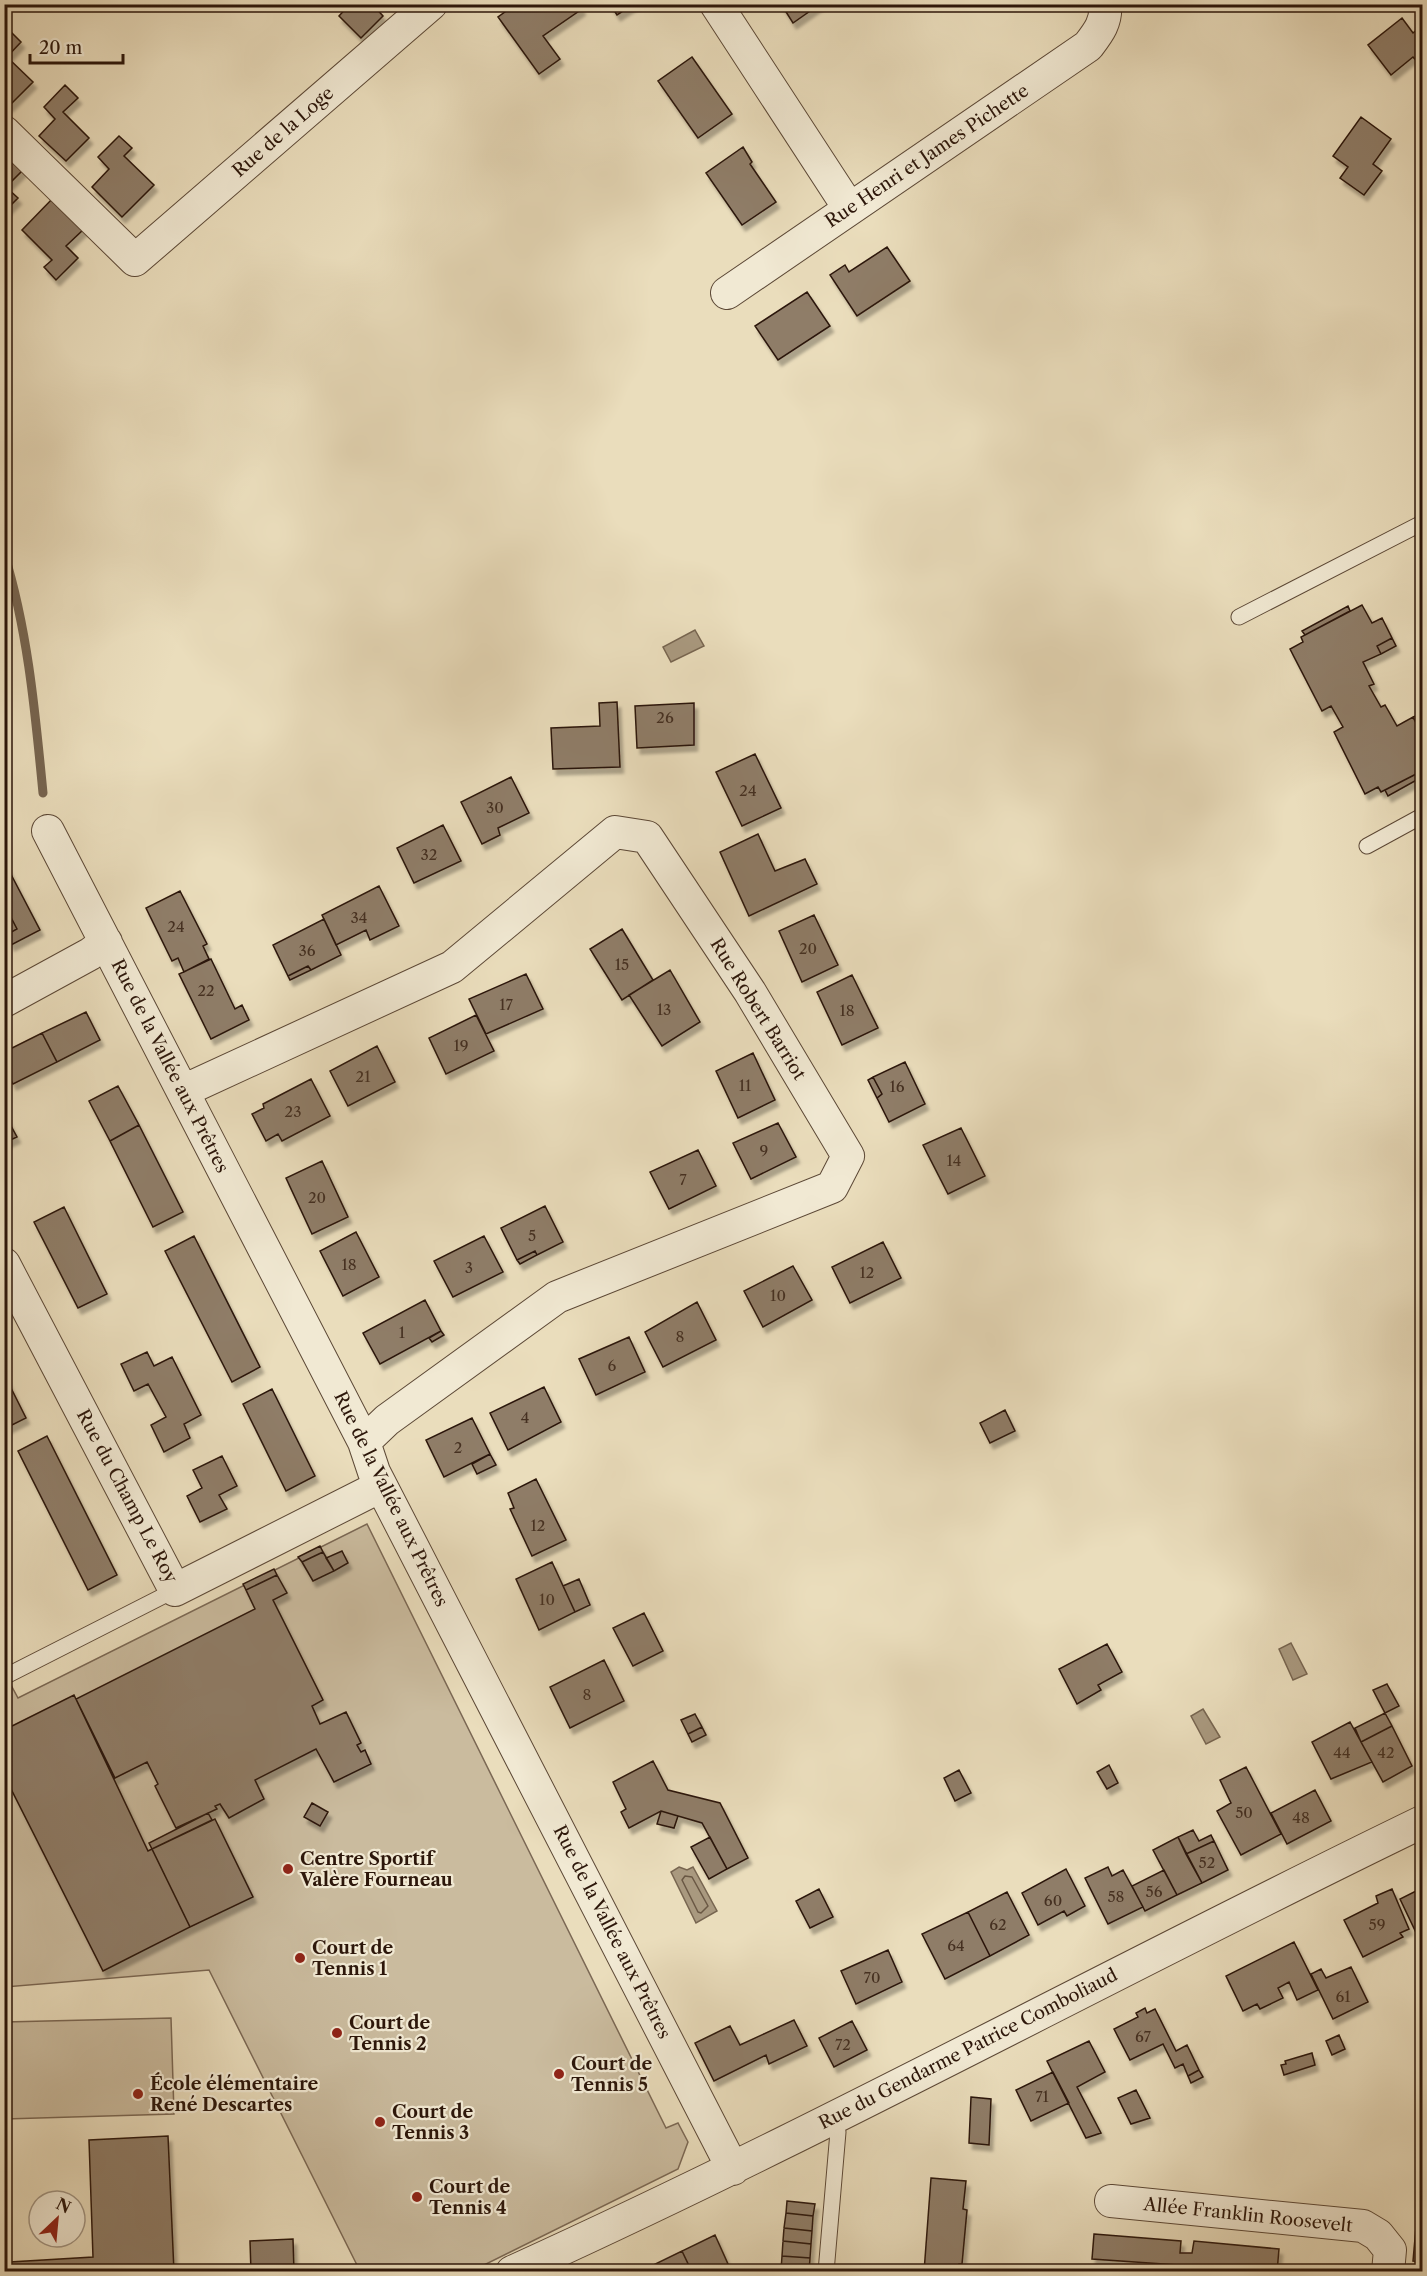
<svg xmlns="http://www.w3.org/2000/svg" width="1427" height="2276" viewBox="0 0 1427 2276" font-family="'Libre Caslon Text',serif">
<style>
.green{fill:#cabb9e;stroke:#7b6854;stroke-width:1.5}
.water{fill:#a9997f;stroke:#776550;stroke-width:1.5}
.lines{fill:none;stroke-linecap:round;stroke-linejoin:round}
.shore{stroke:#6a5844;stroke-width:1.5}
.stream{stroke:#776550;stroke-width:9}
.building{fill:#8f7d67;stroke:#2c160a;stroke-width:1.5;filter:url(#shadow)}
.service-casing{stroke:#5c4836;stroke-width:17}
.minor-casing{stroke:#5c4836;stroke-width:34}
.service{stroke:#f1e9d3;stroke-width:15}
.minor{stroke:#f1e9d3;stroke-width:32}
.poi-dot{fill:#8f2418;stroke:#f1e9d3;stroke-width:2}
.labels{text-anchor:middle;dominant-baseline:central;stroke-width:4.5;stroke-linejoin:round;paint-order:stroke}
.number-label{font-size:15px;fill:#453021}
.street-label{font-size:18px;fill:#2c160a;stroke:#f1e9d3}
.poi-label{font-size:18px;font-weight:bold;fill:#2c160a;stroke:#f1e9d3;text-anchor:start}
</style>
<defs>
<filter id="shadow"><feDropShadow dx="3.5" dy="6" stdDeviation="1.5" flood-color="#0004"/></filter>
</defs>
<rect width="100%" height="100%" fill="#eaddbc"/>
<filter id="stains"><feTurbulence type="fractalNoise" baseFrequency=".00333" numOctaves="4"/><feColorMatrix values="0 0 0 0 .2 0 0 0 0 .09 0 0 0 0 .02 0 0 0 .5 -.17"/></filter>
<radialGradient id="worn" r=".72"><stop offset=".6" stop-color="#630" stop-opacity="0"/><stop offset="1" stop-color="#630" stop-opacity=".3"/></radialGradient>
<!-- green -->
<path class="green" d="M 367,1524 L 666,2128 L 678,2123 L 688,2142 L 678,2169 L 472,2271 L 360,2271 L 209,1970 L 5,1987 L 4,1672 L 18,1698 Z
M 171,2018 L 174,2114 L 5,2119 L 5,2022 Z"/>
<!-- water -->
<path class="water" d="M 695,630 L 704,646 L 671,662 L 663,647 Z
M 1291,1643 L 1307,1674 L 1293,1680 L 1279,1649 Z
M 1203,1709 L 1220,1737 L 1206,1744 L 1191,1716 Z
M 679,1867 L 687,1870 L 693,1867 L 717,1911 L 696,1923 L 671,1872 Z"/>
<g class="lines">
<!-- shore -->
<path class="shore" d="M 685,1876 L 692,1877 L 708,1906 L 701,1913 L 698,1912 L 682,1880 Z"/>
<!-- stream -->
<path class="stream" d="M 4,553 C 28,631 35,711 43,793"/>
</g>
<!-- building -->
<path class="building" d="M 350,4 L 372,4 L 383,16 L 361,38 L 339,16 Z
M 516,4 L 579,4 L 582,9 L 543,36 L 560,59 L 539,74 L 498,17 Z
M 610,4 L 634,4 L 617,15 Z
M 781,4 L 820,4 L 793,23 Z
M 1402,18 L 1413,33 L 1422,25 L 1422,63 L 1420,65 L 1413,57 L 1391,75 L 1368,45 Z
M 9,30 L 21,42 L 7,57 L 33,82 L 9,106 L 4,102 L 4,34 Z
M 692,57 L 732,114 L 698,138 L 658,81 Z
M 65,85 L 78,98 L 63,112 L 89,138 L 66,161 L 39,136 L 55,119 L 44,107 Z
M 1361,117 L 1391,139 L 1373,164 L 1382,171 L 1364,195 L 1340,178 L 1348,167 L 1333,156 Z
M 119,136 L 132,148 L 124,156 L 154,185 L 122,217 L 92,187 L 109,169 L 98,157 Z
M 743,147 L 752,162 L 750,164 L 776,202 L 742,225 L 706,173 Z
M 4,150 L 24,169 L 6,187 L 18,198 L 4,212 Z
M 53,198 L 84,229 L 66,246 L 78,258 L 56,280 L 44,267 L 52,260 L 22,230 Z
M 887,247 L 910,281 L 857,316 L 830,275 L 845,265 L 849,272 Z
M 807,292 L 830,326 L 778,360 L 755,326 Z
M 1362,605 L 1372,623 L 1382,618 L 1392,638 L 1377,646 L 1381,654 L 1363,662 L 1374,684 L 1369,686 L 1381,707 L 1385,705 L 1397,726 L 1413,717 L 1417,725 L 1422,722 L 1422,771 L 1381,792 L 1378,787 L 1365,794 L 1334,732 L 1343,727 L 1331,706 L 1322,711 L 1290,649 L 1303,642 L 1301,637 Z
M 1348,606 L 1350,611 L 1305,635 L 1302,631 Z
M 1392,638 L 1396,646 L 1381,654 L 1377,646 Z
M 617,702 L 620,767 L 553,769 L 551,728 L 600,726 L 599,703 Z
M 694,703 L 694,745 L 637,748 L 635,706 Z
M 1422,713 L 1422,722 L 1417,725 L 1413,717 Z
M 755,754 L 781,808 L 742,826 L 716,772 Z
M 1422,771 L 1422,777 L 1388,796 L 1385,790 Z
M 511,777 L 529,813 L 498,828 L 500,835 L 482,844 L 461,802 Z
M 443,825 L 461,861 L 414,883 L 397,848 Z
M 758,834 L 775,871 L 805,859 L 817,884 L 749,916 L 720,852 Z
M 4,861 L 40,930 L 11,945 L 6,935 L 17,929 L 4,904 Z
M 379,886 L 399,926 L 370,940 L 366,930 L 336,945 L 322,915 Z
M 180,891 L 207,944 L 203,946 L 209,959 L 184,972 L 178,958 L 172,961 L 146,908 Z
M 4,904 L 17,929 L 6,935 L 4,932 Z
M 814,915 L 838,965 L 802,982 L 779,931 Z
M 324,919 L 341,955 L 311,970 L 308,966 L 288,976 L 273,945 Z
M 622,929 L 653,980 L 622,1000 L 590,949 Z
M 211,959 L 235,1009 L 242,1005 L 249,1020 L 211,1039 L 179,974 Z
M 308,966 L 311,970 L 290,980 L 288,976 Z
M 670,970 L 700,1022 L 662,1046 L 629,995 Z
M 526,974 L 543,1009 L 486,1034 L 469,999 Z
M 852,975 L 878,1028 L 842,1045 L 817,992 Z
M 86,1012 L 100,1040 L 57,1062 L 42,1033 Z
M 476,1015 L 494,1051 L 446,1074 L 429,1038 Z
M 42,1033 L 57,1062 L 13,1084 L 4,1067 L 4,1052 Z
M 377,1046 L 395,1082 L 348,1106 L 330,1071 Z
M 753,1053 L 775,1100 L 738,1118 L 716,1071 Z
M 905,1062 L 925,1104 L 889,1122 L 877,1098 L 882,1094 L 873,1077 Z
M 873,1077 L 882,1094 L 877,1098 L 868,1080 Z
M 311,1079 L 330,1116 L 282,1141 L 278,1134 L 266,1141 L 252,1114 L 264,1108 L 263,1104 Z
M 118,1086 L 139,1125 L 110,1141 L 89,1101 Z
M 4,1113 L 17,1137 L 4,1143 Z
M 778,1123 L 796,1157 L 751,1179 L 733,1143 Z
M 139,1125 L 183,1212 L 153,1227 L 110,1141 Z
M 961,1128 L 985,1176 L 948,1194 L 923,1145 Z
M 698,1150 L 716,1186 L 669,1209 L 650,1172 Z
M 322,1161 L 348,1217 L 312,1234 L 286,1178 Z
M 545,1206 L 563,1242 L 537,1255 L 535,1251 L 517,1260 L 501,1228 Z
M 64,1207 L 107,1294 L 78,1308 L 34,1222 Z
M 356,1232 L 379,1277 L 343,1296 L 320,1251 Z
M 194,1236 L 260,1367 L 232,1382 L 165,1251 Z
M 484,1236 L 503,1272 L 453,1297 L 434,1261 Z
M 883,1242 L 901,1278 L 850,1303 L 832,1267 Z
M 535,1251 L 537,1255 L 520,1264 L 517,1260 Z
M 793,1266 L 812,1300 L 763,1327 L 744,1291 Z
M 425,1300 L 441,1331 L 380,1364 L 363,1333 Z
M 697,1302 L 716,1340 L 663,1367 L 645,1332 Z
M 441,1331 L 444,1335 L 432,1342 L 429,1338 Z
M 629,1337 L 645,1372 L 596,1395 L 579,1359 Z
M 147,1352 L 154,1366 L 172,1357 L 201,1415 L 184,1424 L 190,1438 L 164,1452 L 151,1425 L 166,1417 L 148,1384 L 134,1391 L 121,1364 Z
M 4,1374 L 26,1418 L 4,1429 Z
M 544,1387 L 561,1422 L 508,1450 L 490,1413 Z
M 272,1389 L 315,1476 L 286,1491 L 243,1404 Z
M 1005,1410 L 1015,1431 L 990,1443 L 980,1423 Z
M 472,1418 L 490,1454 L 444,1477 L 426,1440 Z
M 47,1436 L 117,1575 L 88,1590 L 18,1451 Z
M 490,1454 L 496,1465 L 477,1474 L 472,1464 Z
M 222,1456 L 237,1486 L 219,1495 L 227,1509 L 200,1522 L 187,1496 L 202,1488 L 193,1470 Z
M 536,1479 L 566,1540 L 532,1556 L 510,1509 L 514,1508 L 508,1493 Z
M 320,1546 L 323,1552 L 302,1562 L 298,1557 Z
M 342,1551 L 348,1563 L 334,1571 L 326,1558 Z
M 323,1552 L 334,1571 L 313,1581 L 302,1562 Z
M 552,1562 L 575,1612 L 539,1630 L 516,1579 Z
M 274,1569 L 277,1575 L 246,1590 L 243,1584 Z
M 277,1575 L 287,1593 L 273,1600 L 323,1700 L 312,1706 L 320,1724 L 346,1712 L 361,1743 L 357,1745 L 361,1752 L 365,1750 L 371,1764 L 334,1782 L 316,1749 L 255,1780 L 264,1799 L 229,1818 L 220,1804 L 215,1806 L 217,1809 L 176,1828 L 155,1786 L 158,1784 L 147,1762 L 115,1778 L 76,1699 L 255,1609 L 246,1590 Z
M 579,1579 L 590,1605 L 575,1612 L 563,1586 Z
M 644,1613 L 663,1651 L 633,1666 L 613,1628 Z
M 1107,1644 L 1122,1672 L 1098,1685 L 1101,1690 L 1077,1704 L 1059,1669 Z
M 604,1660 L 624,1701 L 570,1728 L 550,1687 Z
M 1387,1684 L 1399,1706 L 1385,1713 L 1373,1690 Z
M 74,1695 L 148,1851 L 152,1849 L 190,1927 L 103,1971 L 4,1775 L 4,1730 Z
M 1385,1713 L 1392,1726 L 1361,1742 L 1355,1728 Z
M 695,1714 L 702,1727 L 688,1734 L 681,1720 Z
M 1350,1722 L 1372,1762 L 1331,1779 L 1312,1742 Z
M 1392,1726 L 1412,1766 L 1383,1782 L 1361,1742 Z
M 702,1727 L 706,1735 L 692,1742 L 688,1734 Z
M 653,1761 L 668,1790 L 720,1803 L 748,1858 L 727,1869 L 702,1823 L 661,1811 L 629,1828 L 621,1812 L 626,1809 L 613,1782 Z
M 1109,1765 L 1118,1783 L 1107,1789 L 1097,1772 Z
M 1246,1767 L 1281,1834 L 1241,1855 L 1217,1811 L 1231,1803 L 1220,1780 Z
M 959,1770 L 971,1793 L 955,1801 L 944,1778 Z
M 1315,1790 L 1331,1821 L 1287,1844 L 1271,1813 Z
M 312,1803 L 328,1812 L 320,1826 L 304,1817 Z
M 661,1811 L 678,1816 L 674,1828 L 657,1824 Z
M 208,1813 L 212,1820 L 152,1849 L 149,1843 Z
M 215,1819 L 253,1897 L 190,1927 L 152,1849 Z
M 1193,1830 L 1199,1841 L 1211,1835 L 1214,1841 L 1186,1854 L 1178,1837 Z
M 710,1837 L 727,1869 L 709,1879 L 691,1847 Z
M 1178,1837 L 1202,1883 L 1177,1895 L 1153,1850 Z
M 1214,1841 L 1228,1870 L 1202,1883 L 1186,1854 Z
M 1108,1867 L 1112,1876 L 1123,1870 L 1143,1907 L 1108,1924 L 1085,1878 Z
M 1066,1869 L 1085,1906 L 1067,1916 L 1064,1911 L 1038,1925 L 1022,1893 Z
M 1164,1870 L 1177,1895 L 1145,1911 L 1132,1886 Z
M 1422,1888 L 1422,1942 L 1421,1943 L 1400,1899 Z
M 819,1889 L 833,1917 L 810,1928 L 796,1901 Z
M 1392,1889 L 1409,1929 L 1400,1933 L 1403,1937 L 1363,1957 L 1344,1920 L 1378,1903 L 1376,1896 Z
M 1007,1892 L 1029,1935 L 990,1956 L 968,1912 Z
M 968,1912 L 990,1956 L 945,1979 L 922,1934 Z
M 1294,1942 L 1318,1990 L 1297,2000 L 1289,1982 L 1278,1988 L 1283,1998 L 1260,2009 L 1257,2004 L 1243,2011 L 1226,1976 Z
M 888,1950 L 902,1982 L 856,2004 L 841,1971 Z
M 1351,1967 L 1368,2002 L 1333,2019 L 1311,1974 L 1321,1969 L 1326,1978 Z
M 1145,2008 L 1147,2013 L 1155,2009 L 1176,2051 L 1187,2045 L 1199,2070 L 1188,2076 L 1183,2064 L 1175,2068 L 1163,2044 L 1130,2060 L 1114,2029 L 1138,2017 L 1136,2013 Z
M 794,2020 L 807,2046 L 769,2064 L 766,2055 L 714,2081 L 695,2043 L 730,2026 L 740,2045 Z
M 852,2021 L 867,2050 L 834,2067 L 819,2038 Z
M 1339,2035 L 1345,2049 L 1332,2055 L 1326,2041 Z
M 1089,2041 L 1105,2072 L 1077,2087 L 1101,2133 L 1086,2138 L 1047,2061 Z
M 1312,2053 L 1315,2065 L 1284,2075 L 1281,2065 L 1286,2064 L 1285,2061 Z
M 1199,2070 L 1203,2077 L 1191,2083 L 1188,2076 Z
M 1053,2072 L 1069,2103 L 1031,2121 L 1016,2090 Z
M 1136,2090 L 1150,2118 L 1131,2124 L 1118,2098 Z
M 971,2097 L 991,2099 L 989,2145 L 969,2143 Z
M 168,2136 L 174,2272 L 10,2272 L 10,2262 L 93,2257 L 89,2140 Z
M 931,2178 L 966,2181 L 963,2209 L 967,2210 L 962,2264 L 959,2264 L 959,2272 L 924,2272 Z
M 787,2201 L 815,2204 L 813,2216 L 786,2213 Z
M 786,2213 L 813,2216 L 812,2231 L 784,2228 Z
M 1416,2227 L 1422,2227 L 1422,2262 L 1413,2261 Z
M 784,2228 L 812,2231 L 811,2244 L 783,2241 Z
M 1094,2234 L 1181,2241 L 1180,2253 L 1192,2253 L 1194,2241 L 1279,2249 L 1277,2272 L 1092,2259 Z
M 715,2235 L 728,2264 L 713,2272 L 692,2272 L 682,2251 Z
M 293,2239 L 294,2272 L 251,2272 L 250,2241 Z
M 783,2241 L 811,2244 L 810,2258 L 782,2256 Z
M 682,2251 L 692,2272 L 651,2272 L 649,2267 Z
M 782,2256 L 810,2258 L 809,2272 L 781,2270 Z
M 728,2264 L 731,2272 L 713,2272 Z"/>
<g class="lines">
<!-- service casing -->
<g class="service-casing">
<path id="service" d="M 1239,617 L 1422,523
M 1367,846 L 1422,816
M 4,1677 L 175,1590
M 826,2272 L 838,2132 L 831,2118"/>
</g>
<!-- minor casing -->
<g class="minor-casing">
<path id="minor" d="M 716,4 L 849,208
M 4,132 L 135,260 L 431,4
M 727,293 L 1088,46 C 1098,33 1107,22 1105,4
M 48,831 L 364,1442 L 374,1472 L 733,2169
M 4,1001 L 90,954 L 106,942
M 183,1091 L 452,967 L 615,832 L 647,837 L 750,992 L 848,1156 L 832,1187 L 557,1297 L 387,1420 L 364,1442
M 4,1264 L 175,1590 L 381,1486
M 1111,2201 L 1363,2226 L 1378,2235 L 1390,2250 L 1388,2272
M 512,2272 C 821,2132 1118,1969 1422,1822"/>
</g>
<!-- service -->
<use href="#service" class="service"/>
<!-- minor -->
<use href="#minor" class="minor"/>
</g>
<!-- markers -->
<g class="poi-dot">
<circle cx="288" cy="1869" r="6"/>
<circle cx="300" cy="1958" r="6"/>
<circle cx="337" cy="2033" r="6"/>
<circle cx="559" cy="2074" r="6"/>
<circle cx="138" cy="2094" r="6"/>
<circle cx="380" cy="2122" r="6"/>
<circle cx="417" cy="2197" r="6"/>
</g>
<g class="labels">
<!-- number labels -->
<g class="number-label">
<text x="665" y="717">26</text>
<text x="748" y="790">24</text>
<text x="495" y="807">30</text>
<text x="429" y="854">32</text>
<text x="359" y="917">34</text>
<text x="176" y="926">24</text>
<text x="808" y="948">20</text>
<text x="307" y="950">36</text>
<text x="622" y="964">15</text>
<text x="206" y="990">22</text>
<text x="506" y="1004">17</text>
<text x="664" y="1009">13</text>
<text x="847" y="1010">18</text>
<text x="461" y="1045">19</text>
<text x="363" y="1076">21</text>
<text x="745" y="1085">11</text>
<text x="897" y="1086">16</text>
<text x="293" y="1111">23</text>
<text x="764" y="1150">9</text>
<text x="954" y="1160">14</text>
<text x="683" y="1179">7</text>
<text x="317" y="1197">20</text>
<text x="532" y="1235">5</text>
<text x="349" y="1264">18</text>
<text x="469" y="1267">3</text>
<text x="867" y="1272">12</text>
<text x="778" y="1295">10</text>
<text x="402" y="1332">1</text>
<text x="680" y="1336">8</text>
<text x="612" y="1365">6</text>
<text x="525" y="1417">4</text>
<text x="458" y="1447">2</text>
<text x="538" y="1525">12</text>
<text x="547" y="1599">10</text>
<text x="587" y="1694">8</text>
<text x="1342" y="1752">44</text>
<text x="1386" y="1752">42</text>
<text x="1244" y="1812">50</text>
<text x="1301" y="1817">48</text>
<text x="1207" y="1862">52</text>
<text x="1154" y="1891">56</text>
<text x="1116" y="1896">58</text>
<text x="1053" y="1900">60</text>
<text x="998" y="1924">62</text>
<text x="1377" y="1924">59</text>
<text x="956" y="1945">64</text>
<text x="872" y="1977">70</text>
<text x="1343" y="1996">61</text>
<text x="1143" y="2036">67</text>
<text x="843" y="2044">72</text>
<text x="1042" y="2096">71</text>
</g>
<!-- street labels -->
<g class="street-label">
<text transform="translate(283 132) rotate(-41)">Rue de la Loge</text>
<text transform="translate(927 156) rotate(-34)">Rue Henri et James Pichette</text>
<text transform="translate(758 1009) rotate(58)">Rue Robert Barriot</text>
<text transform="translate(170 1066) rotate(63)">Rue de la Vallée aux Prêtres</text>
<text transform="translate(127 1496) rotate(62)">Rue du Champ Le Roy</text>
<text transform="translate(391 1499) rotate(64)">Rue de la Vallée aux Prêtres</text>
<text transform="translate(612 1932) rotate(63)">Rue de la Vallée aux Prêtres</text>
<text transform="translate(968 2049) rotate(-27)">Rue du Gendarme Patrice Comboliaud</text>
<text transform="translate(1248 2215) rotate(6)">Allée Franklin Roosevelt</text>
</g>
<!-- poi labels -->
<g class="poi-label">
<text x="300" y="1859">Centre Sportif<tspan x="300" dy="21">Valère Fourneau</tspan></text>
<text x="312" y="1948">Court de<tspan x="312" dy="21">Tennis 1</tspan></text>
<text x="349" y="2023">Court de<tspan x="349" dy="21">Tennis 2</tspan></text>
<text x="571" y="2064">Court de<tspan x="571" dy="21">Tennis 5</tspan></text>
<text x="150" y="2084">École élémentaire<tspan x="150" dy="21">René Descartes</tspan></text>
<text x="392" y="2112">Court de<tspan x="392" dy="21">Tennis 3</tspan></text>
<text x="429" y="2187">Court de<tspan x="429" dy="21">Tennis 4</tspan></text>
</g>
</g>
<!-- margin -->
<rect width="1427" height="2276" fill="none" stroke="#eaddbc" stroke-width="24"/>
<rect x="6" y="6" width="1415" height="2264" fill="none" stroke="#2c160a" stroke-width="3"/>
<rect x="12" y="12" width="1403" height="2252" fill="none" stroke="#2c160a" stroke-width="1.5"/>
<!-- north arrow -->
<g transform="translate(57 2219) rotate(26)"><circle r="28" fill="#f1e9d3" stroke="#a29583" stroke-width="1.5"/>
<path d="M0-4.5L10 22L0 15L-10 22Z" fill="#8f2418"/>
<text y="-9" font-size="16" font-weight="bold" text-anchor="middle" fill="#2c160a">N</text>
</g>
<!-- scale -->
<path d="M30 54v9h93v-9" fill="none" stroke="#2c160a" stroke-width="3"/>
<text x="39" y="54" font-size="18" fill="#2c160a" stroke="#f1e9d3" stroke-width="4.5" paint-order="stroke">20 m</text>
<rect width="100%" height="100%" filter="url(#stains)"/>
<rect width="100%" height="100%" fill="url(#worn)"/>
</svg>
